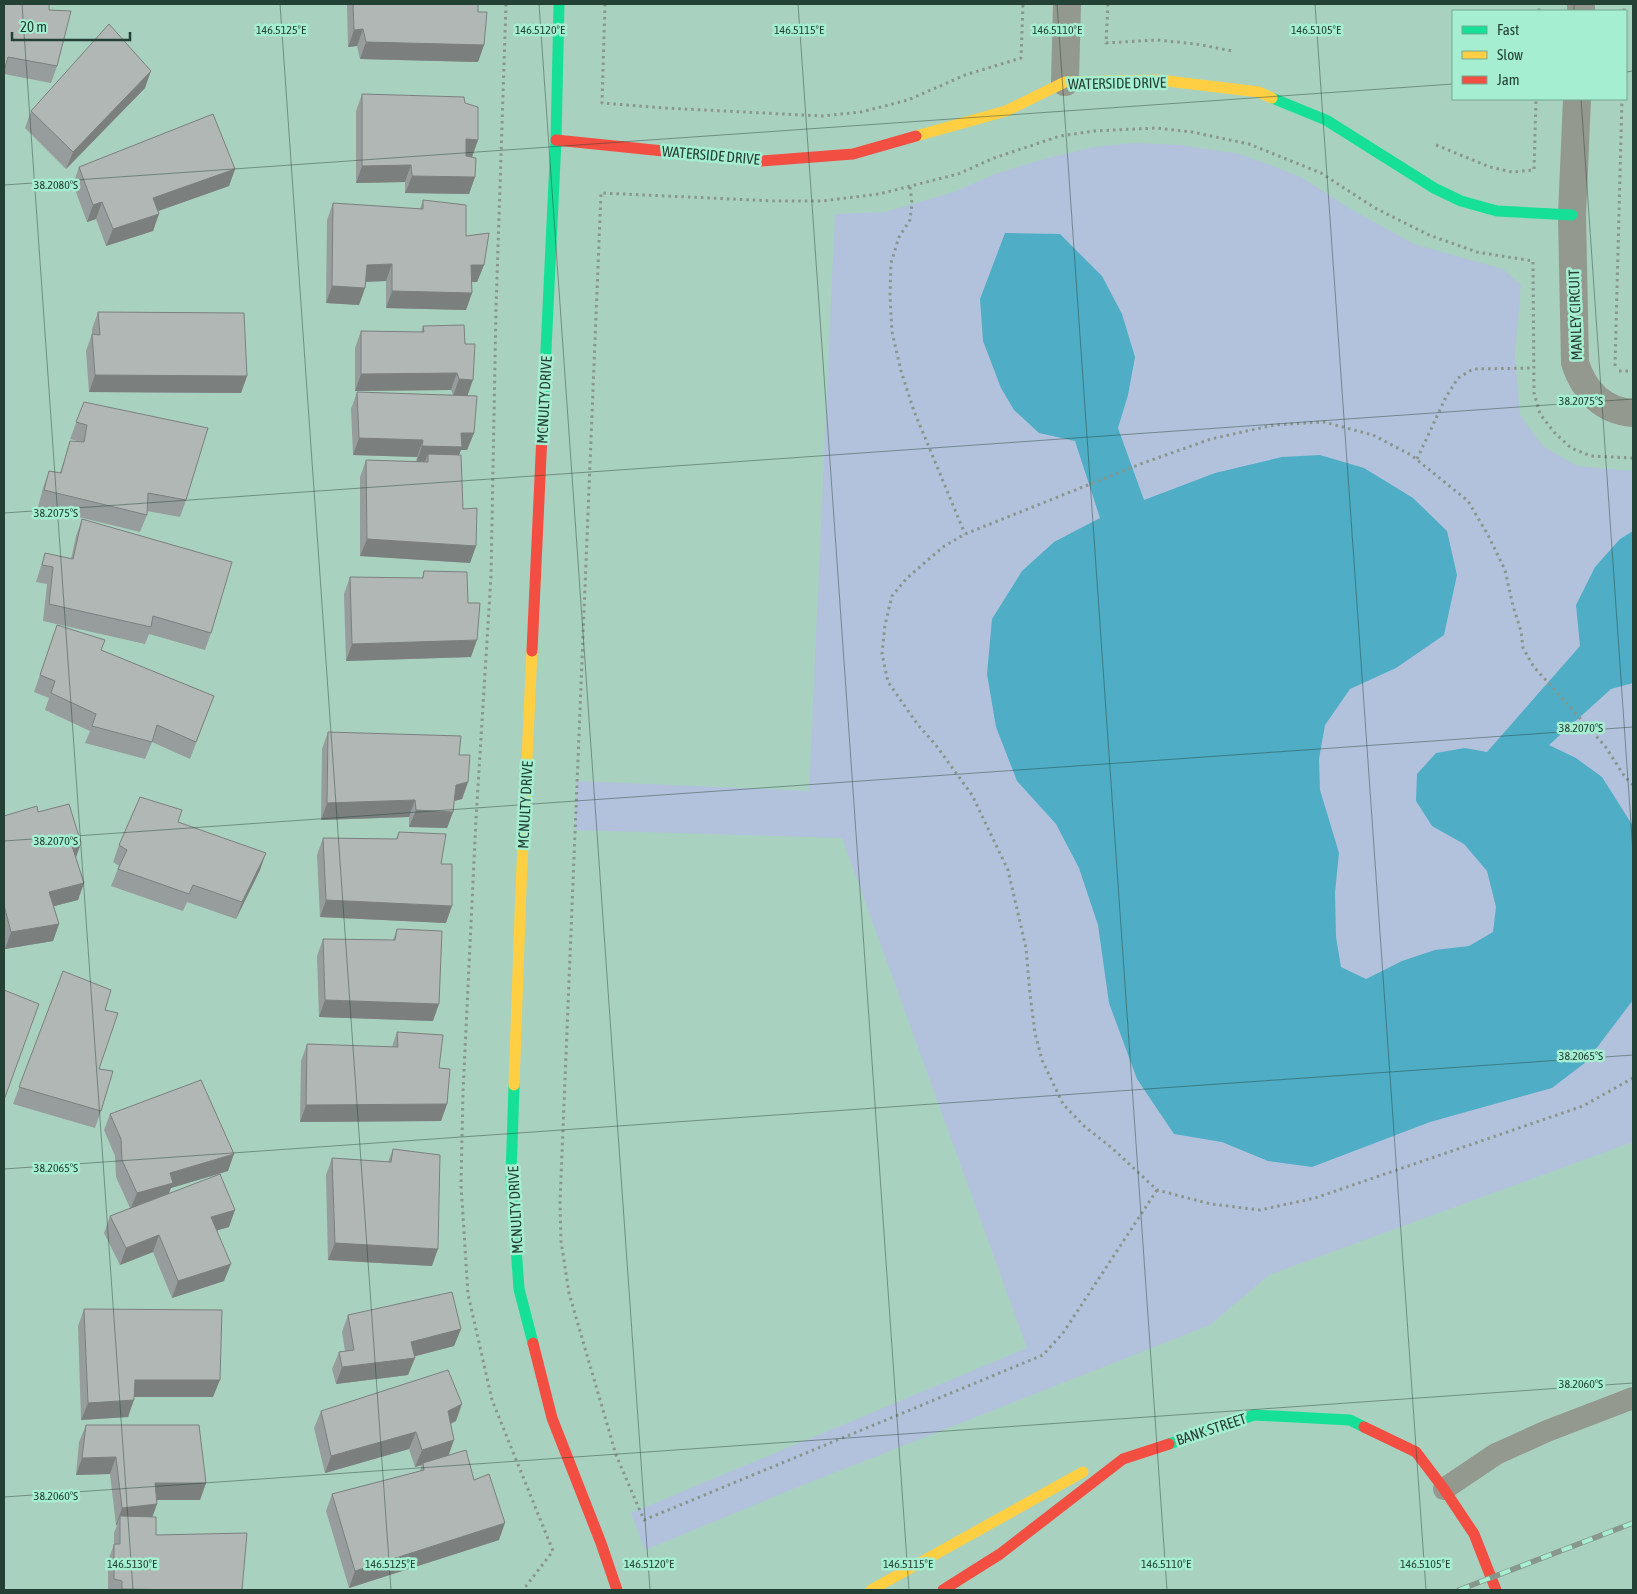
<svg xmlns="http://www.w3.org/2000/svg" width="1637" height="1594" viewBox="0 0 1637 1594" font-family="'Asap Condensed',sans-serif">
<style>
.green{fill:#b2c2dc}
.water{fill:#4fadc6}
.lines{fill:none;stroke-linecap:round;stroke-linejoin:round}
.path{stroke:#8a968c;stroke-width:3;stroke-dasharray:2.5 4;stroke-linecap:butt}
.lane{stroke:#93998f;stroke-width:22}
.street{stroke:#93998f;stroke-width:28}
.fast{stroke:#16e098;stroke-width:11}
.slow{stroke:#ffcf43;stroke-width:11}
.jam{stroke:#f24e42;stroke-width:11}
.rail-casing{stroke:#88978c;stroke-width:5.5}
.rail{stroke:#a6eed1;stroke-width:4;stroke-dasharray:11;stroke-linecap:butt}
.wall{fill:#979d9c}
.shaded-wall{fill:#7b807f}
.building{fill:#b0b7b5;stroke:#7b807f}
.ticks{fill:none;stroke:#234135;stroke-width:1;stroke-opacity:0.45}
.labels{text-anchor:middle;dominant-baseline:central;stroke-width:5;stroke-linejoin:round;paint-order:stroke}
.street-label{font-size:15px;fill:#234135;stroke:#a6eed1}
.ticks-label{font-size:12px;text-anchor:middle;fill:#234135;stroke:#a6eed1;stroke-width:5;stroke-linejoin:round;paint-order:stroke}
</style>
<rect width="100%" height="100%" fill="#a9d1c0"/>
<!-- green -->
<path class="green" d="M 1134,143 L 1180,145 L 1240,154 L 1301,177 L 1349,208 L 1414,244 L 1503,269 L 1521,285 L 1515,355 L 1520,415 L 1543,446 L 1577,466 L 1633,471 L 1633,1142 L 1269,1275 L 1210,1325 L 793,1489 L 645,1550 L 631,1513 L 1027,1348 L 842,838 L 575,830 L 577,781 L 809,791 L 835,214 L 885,212 L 954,192 L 995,174 L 1044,159 L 1094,147 Z"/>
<!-- water -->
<path class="water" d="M 1005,233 L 1060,234 L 1102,276 L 1122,314 L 1135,357 L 1128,395 L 1118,428 L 1144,500 L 1215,473 L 1282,457 L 1320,455 L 1364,468 L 1413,498 L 1447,531 L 1457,575 L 1444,635 L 1396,668 L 1350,689 L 1325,725 L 1319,759 L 1320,790 L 1339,853 L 1335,892 L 1336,937 L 1341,967 L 1366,979 L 1402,961 L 1435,950 L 1469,946 L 1493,932 L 1496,907 L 1487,871 L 1464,844 L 1432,826 L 1416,801 L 1417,774 L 1436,753 L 1465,748 L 1487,752 L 1580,646 L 1576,605 L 1595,567 L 1620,539 L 1633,531 L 1633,683 L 1611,689 L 1549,745 L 1576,758 L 1602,777 L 1633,826 L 1633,1000 L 1586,1062 L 1552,1088 L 1430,1122 L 1312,1167 L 1268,1161 L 1222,1142 L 1174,1134 L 1137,1079 L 1109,1003 L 1098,925 L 1079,868 L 1056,824 L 1017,781 L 996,727 L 987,674 L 992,619 L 1022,571 L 1054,542 L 1100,518 L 1075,441 L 1039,433 L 1014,410 L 1001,388 L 983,341 L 980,299 Z"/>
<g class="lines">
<!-- path -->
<path class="path" d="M 506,4 L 496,308 L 491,576 L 476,819 L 463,1092 L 461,1185 L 468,1294 L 492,1400 L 553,1551 L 523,1590
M 605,4 L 602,103 L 665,108 L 822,116 L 861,112 L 908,100 L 965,75 L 1021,58 L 1023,4
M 1108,4 L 1106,43 L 1157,40 L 1196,44 L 1232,51
M 1539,11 L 1539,4
M 1624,11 L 1624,4
M 1436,145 L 1490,167 L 1512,172 L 1534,170 L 1536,99
M 910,187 L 912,203 L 910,220 L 899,237 L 891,263 L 890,296 L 892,332 L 901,371 L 914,411 L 965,534
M 1615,366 L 1622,99
M 1619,371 L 1633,371
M 1417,459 L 1445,399 L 1458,378 L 1473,369 L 1533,368
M 1633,785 L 1625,777 L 1605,746 L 1534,667 L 1523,648 L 1521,631 L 1513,606 L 1505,570 L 1488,535 L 1468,501 L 1411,455 L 1373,435 L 1324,422 L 1274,425 L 1211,439 L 1143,463 L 965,534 L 943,547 L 929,559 L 906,579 L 892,596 L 885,625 L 882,654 L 888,682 L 918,725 L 935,744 L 972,795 L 1008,870 L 1026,948 L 1030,994 L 1035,1033 L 1042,1060 L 1063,1104 L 1084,1126 L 1112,1148 L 1157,1190 L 1211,1204 L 1260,1210 L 1315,1198 L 1583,1106 L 1633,1078
M 1157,1190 L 1063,1333 L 1043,1355 L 644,1520 L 616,1455 L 569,1293 L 561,1241 L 560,1203 L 601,193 L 775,201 L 822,201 L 879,194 L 958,174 L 994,158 L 1060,136 L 1094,131 L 1157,128 L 1192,132 L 1249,144 L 1321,173 L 1375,208 L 1429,235 L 1477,252 L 1533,261 L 1534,393 L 1540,414 L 1554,432 L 1571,448 L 1591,456 L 1633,458"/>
<!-- lane -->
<path class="lane" d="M 1444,1489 L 1496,1454 L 1547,1431 L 1633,1398"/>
<!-- street -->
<path class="street" d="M 1581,11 L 1581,4
M 1065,82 L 1067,4
M 1577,99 L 1572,215 L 1575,363 C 1584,391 1603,411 1633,413"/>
<!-- fast -->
<path class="fast" d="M 1272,98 L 1326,120 L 1434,188 L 1461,201 L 1497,211 L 1572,215
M 543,413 L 556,140 L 559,4
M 514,1085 L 511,1176 L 519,1289 L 533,1343
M 1169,1444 L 1254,1415 L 1350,1420 L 1364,1427"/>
<!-- slow -->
<path class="slow" d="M 916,136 L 1006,111 L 1065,82 L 1159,80 L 1259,92 L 1272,98
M 514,1085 L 521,888 L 532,651
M 871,1590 L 1083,1472"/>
<!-- jam -->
<path class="jam" d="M 556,140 L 761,161 L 853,154 L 916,136
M 532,651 L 543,413
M 533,1343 L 552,1418 L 601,1543 L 617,1590
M 1364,1427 L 1416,1452 L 1444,1489 L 1474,1534 L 1496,1590
M 943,1590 L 1000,1554 L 1123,1459 L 1169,1444"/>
<!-- rail casing -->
<g class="rail-casing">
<path id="rail" d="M 1459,1590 L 1633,1523"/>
</g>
<!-- rail -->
<use href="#rail" class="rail"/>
</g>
<!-- wall -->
<path class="wall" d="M 4,4 L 49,10 L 57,66 L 51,83 L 4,74 Z
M 347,4 L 478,4 L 478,12 L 484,45 L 478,62 L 360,59 L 357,46 L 348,47 Z
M 145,88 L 66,169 L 25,128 L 31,111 Z
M 362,94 L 465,103 L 478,140 L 472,157 L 467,156 L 475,177 L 469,194 L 405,193 L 405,182 L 356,183 L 356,111 Z
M 79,167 L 235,169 L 229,186 L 158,211 L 153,231 L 106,246 L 96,219 L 87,222 L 73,184 Z
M 423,200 L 466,236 L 484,265 L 477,282 L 472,282 L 472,293 L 466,310 L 386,308 L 386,281 L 366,282 L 365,288 L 359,305 L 326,303 L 327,220 L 333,203 L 420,209 Z
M 98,312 L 247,376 L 241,393 L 89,392 L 86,351 L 92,334 L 92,329 Z
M 423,326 L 465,344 L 468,396 L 474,433 L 467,450 L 461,450 L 459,455 L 463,509 L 476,546 L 470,563 L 360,556 L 360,477 L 366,460 L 416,462 L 417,457 L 353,455 L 351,409 L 357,392 L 453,395 L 451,390 L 355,391 L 355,348 L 361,331 L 421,332 Z
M 84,402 L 186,500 L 180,517 L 147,511 L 147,515 L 140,532 L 38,507 L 43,488 L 49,471 L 60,473 L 70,441 L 81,442 L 70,439 Z
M 82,519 L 211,633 L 205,650 L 149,634 L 145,644 L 43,621 L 47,584 L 36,582 L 45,553 L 71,559 L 76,536 Z
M 424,571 L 468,603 L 471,657 L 346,661 L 344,594 L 350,577 L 422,578 Z
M 57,625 L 101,650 L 214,696 L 190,759 L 152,742 L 145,759 L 85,743 L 90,731 L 45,710 L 49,698 L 34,692 Z
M 328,732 L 459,755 L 468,782 L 462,799 L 454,801 L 453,812 L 447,828 L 409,827 L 409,817 L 321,820 L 322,749 Z
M 38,812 L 81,843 L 76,857 L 84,883 L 78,900 L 54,906 L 59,924 L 53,941 L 5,949 L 4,944 L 4,816 Z
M 178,822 L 260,870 L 236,919 L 187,902 L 183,911 L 111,886 L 119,866 L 113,862 L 119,845 Z
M 399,832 L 441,864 L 446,923 L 320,917 L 317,855 L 323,838 L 396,839 Z
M 397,929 L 433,1021 L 319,1017 L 317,956 L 323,939 L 393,940 Z
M 63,971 L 105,1010 L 99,1069 L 101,1111 L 95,1128 L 13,1104 Z
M 397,1032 L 439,1068 L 447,1104 L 441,1121 L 300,1122 L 301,1061 L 307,1044 L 392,1047 Z
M 110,1114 L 228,1171 L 171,1188 L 169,1193 L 229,1227 L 217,1230 L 224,1281 L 172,1298 L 153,1252 L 120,1265 L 104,1233 L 110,1216 L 130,1208 L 116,1177 L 115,1156 L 104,1130 Z
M 393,1149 L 432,1266 L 328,1260 L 326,1175 L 332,1158 L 388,1162 Z
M 84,1309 L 213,1397 L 134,1397 L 128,1417 L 81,1420 L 78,1326 Z
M 348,1315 L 461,1329 L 454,1346 L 414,1356 L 415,1358 L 408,1375 L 336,1384 L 332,1369 L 339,1352 L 345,1351 L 342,1332 Z
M 321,1411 L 456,1421 L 451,1424 L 449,1455 L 474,1480 L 499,1540 L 349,1588 L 326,1511 L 332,1494 L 420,1471 L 422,1465 L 415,1467 L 409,1449 L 325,1473 L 314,1428 Z
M 86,1425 L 206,1483 L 200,1500 L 156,1500 L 157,1504 L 152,1517 L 156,1535 L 242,1590 L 108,1590 L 108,1561 L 114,1544 L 114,1533 L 117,1525 L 116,1525 L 110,1474 L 76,1475 L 79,1442 Z"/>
<!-- shaded-wall -->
<path class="shaded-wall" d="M 363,29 L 357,46 L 348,47 L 354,30 Z
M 366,42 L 484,45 L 478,62 L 360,59 Z
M 151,71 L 145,88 L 66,169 L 73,152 Z
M 466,139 L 478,140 L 472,157 L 460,156 Z
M 411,165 L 405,182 L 356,183 L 362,166 Z
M 235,169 L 229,186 L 147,215 L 153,198 Z
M 412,176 L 475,177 L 469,194 L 405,193 Z
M 102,202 L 96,219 L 87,222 L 93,205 Z
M 159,214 L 153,231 L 106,246 L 113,229 Z
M 392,264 L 386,281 L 361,282 L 367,265 Z
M 471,265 L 484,265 L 477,282 L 465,282 Z
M 332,286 L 365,288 L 359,305 L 326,303 Z
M 392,291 L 472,293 L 466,310 L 386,308 Z
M 457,373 L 451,390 L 355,391 L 361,374 Z
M 95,375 L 247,376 L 241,393 L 89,392 Z
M 459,379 L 473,380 L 467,397 L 453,396 Z
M 461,433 L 474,433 L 467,450 L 461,450 L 455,464 L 428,462 L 428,454 L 424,464 L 416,463 L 422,446 Z
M 359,438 L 423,440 L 417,457 L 353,455 Z
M 367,539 L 476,546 L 470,563 L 360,556 Z
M 477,640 L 471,657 L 346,661 L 352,644 Z
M 468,782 L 462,799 L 450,802 L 456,785 Z
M 415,800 L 409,817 L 321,820 L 327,803 Z
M 416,810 L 453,812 L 447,828 L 409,827 Z
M 81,843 L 75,860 L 72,846 Z
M 266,853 L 260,870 L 236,919 L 242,902 Z
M 84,883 L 78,900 L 43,909 L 49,892 Z
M 326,900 L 452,906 L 446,923 L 320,917 Z
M 59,924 L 53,941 L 5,949 L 11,932 Z
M 325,1000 L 439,1004 L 433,1021 L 319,1017 Z
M 447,1104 L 441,1121 L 300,1122 L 306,1105 Z
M 234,1154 L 228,1171 L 171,1188 L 166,1200 L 130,1210 L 137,1193 L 170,1173 Z
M 235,1210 L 229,1227 L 205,1234 L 211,1217 Z
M 159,1235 L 153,1252 L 120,1265 L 126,1248 Z
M 335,1243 L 438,1249 L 432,1266 L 328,1260 Z
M 231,1264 L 224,1281 L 172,1298 L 178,1281 Z
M 461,1329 L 454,1346 L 405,1359 L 411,1342 Z
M 415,1358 L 408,1375 L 336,1384 L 342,1367 Z
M 135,1380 L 220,1380 L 213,1397 L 128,1397 Z
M 134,1400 L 128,1417 L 81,1420 L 88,1403 Z
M 462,1404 L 456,1421 L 442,1427 L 448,1411 Z
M 416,1432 L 409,1449 L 325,1473 L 331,1456 Z
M 454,1440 L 448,1457 L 423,1463 L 422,1465 L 415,1467 L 422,1450 Z
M 116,1457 L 110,1474 L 76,1475 L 82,1458 Z
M 155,1483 L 206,1483 L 200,1500 L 149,1500 Z
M 157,1504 L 151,1521 L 120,1516 L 117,1525 L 116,1525 L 122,1508 Z
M 505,1523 L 499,1540 L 349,1588 L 355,1571 Z
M 122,1589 L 189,1590 L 121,1590 Z"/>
<!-- building -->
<path class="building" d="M 4,4 L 49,4 L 49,10 L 71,11 L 57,66 L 8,57 L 4,71 Z
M 353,4 L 478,4 L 478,12 L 487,12 L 484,45 L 366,42 L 363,29 L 354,30 Z
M 109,24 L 151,71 L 73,152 L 31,111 Z
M 362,94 L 464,97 L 465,103 L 478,107 L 478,140 L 466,139 L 466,156 L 476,158 L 475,177 L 412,176 L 411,165 L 362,166 Z
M 213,114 L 235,169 L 153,198 L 159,214 L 113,229 L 102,202 L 93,205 L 79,167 Z
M 423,200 L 466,205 L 466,236 L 489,233 L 484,265 L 471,265 L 472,293 L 392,291 L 392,264 L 367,265 L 365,288 L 332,286 L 333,203 L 423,209 Z
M 98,312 L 244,313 L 247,376 L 95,375 L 92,334 L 100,335 Z
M 464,325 L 465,344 L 475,344 L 473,380 L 459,379 L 457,373 L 361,374 L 361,331 L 424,332 L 423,326 Z
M 357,392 L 477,396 L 474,433 L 461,433 L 462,447 L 422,446 L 423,440 L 359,438 Z
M 84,402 L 208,428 L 186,500 L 148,493 L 147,515 L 44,490 L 49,471 L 61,473 L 70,441 L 84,442 L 87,425 L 76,422 Z
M 428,454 L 461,455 L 463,509 L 477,508 L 476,546 L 367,539 L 366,460 L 428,462 Z
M 82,519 L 232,562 L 211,633 L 153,616 L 151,627 L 49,604 L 53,567 L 42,565 L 45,553 L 73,559 Z
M 424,571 L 467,572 L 468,603 L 480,603 L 477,640 L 352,644 L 350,577 L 423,578 Z
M 57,625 L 105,640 L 101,650 L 214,696 L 196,742 L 157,725 L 152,742 L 92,726 L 96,714 L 51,693 L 55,681 L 40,675 Z
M 328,732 L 461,736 L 459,755 L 470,755 L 468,782 L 456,785 L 453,812 L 416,810 L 415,800 L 327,803 Z
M 140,797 L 182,810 L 178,822 L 266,853 L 242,902 L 193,885 L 189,894 L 118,869 L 127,850 L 119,845 Z
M 69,804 L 81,843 L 72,846 L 84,883 L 49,892 L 59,924 L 11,932 L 4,905 L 4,816 L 37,806 L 38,812 Z
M 399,832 L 446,834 L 441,864 L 452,864 L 452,906 L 326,900 L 323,838 L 397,839 Z
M 397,929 L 442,931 L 439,1004 L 325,1000 L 323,939 L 395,940 Z
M 63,971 L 111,990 L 105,1010 L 118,1013 L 99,1069 L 113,1071 L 101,1111 L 19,1087 Z
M 4,990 L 39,1004 L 4,1100 Z
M 397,1032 L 443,1035 L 439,1068 L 450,1069 L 447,1104 L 306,1105 L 307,1044 L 398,1047 Z
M 201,1080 L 234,1154 L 170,1173 L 173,1183 L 137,1193 L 122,1160 L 121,1139 L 110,1114 Z
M 393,1149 L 440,1155 L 438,1249 L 335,1243 L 332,1158 L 391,1162 Z
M 220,1174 L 235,1210 L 211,1217 L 231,1264 L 178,1281 L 159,1235 L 126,1248 L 110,1216 Z
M 452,1292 L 461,1329 L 411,1342 L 415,1358 L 342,1367 L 339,1352 L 354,1350 L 348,1315 Z
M 84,1309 L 222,1310 L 220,1380 L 135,1380 L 134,1400 L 88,1403 Z
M 448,1370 L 462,1404 L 448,1411 L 454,1440 L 422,1450 L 416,1432 L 331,1456 L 321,1411 Z
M 86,1425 L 199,1425 L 206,1483 L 155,1483 L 157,1504 L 122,1508 L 116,1457 L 82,1458 Z
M 466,1450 L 474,1480 L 489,1474 L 505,1523 L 355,1571 L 332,1494 L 424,1470 L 423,1463 Z
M 120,1516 L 156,1517 L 156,1535 L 247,1533 L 242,1590 L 189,1590 L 122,1589 L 122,1581 L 114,1579 L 114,1544 L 120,1544 Z"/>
<!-- ticks -->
<path class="ticks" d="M 22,4 L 133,1590M 280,4 L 391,1590M 539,4 L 650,1590M 798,4 L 909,1590M 1057,4 L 1167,1590M 1315,4 L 1426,1590M 1574,4 L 1574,11M 1626,72 L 1633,71M 1581,99 L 1633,853M 4,185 L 1453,84M 4,513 L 1633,399M 4,841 L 1633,727M 4,1169 L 1633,1055M 4,1497 L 1633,1383"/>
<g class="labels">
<!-- street labels -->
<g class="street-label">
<text transform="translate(1117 83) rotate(-1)">WATERSIDE DRIVE</text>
<text transform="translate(711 155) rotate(5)">WATERSIDE DRIVE</text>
<text transform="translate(1575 315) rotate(-92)">MANLEY CIRCUIT</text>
<text transform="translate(544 400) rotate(-87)">MCNULTY DRIVE</text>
<text transform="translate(525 805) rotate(-87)">MCNULTY DRIVE</text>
<text transform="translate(515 1210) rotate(-93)">MCNULTY DRIVE</text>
<text transform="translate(1211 1429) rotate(-18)">BANK STREET</text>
</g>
</g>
<g class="ticks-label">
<text x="281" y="34">146.5125°E</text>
<text x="540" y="34">146.5120°E</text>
<text x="799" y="34">146.5115°E</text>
<text x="1057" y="34">146.5110°E</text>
<text x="1316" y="34">146.5105°E</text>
<text x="56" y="189">38.2080°S</text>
<text x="1581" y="405">38.2075°S</text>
<text x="56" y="517">38.2075°S</text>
<text x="1581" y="732">38.2070°S</text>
<text x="56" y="845">38.2070°S</text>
<text x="1581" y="1060">38.2065°S</text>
<text x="56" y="1172">38.2065°S</text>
<text x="1581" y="1388">38.2060°S</text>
<text x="56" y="1500">38.2060°S</text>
<text x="132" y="1568">146.5130°E</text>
<text x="390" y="1568">146.5125°E</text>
<text x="649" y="1568">146.5120°E</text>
<text x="908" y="1568">146.5115°E</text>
<text x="1166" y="1568">146.5110°E</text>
<text x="1425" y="1568">146.5105°E</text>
</g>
<!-- border -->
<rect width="1637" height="1594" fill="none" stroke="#234135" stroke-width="10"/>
<!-- legend -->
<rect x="1452" y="10" width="175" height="90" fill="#a6eed1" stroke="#72a993"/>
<rect x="1462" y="26" width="25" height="8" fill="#16e098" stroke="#72a993"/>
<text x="1497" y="35" font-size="15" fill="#234135">Fast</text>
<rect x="1462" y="51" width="25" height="8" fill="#ffcf43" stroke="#72a993"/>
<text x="1497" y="60" font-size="15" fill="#234135">Slow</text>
<rect x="1462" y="76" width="25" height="8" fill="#f24e42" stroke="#72a993"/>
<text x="1497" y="85" font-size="15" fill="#234135">Jam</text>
<!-- scale -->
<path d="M12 32v8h118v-8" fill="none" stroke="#234135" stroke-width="2.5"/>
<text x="20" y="32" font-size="15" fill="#234135" stroke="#a6eed1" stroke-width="4" paint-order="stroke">20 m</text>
</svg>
